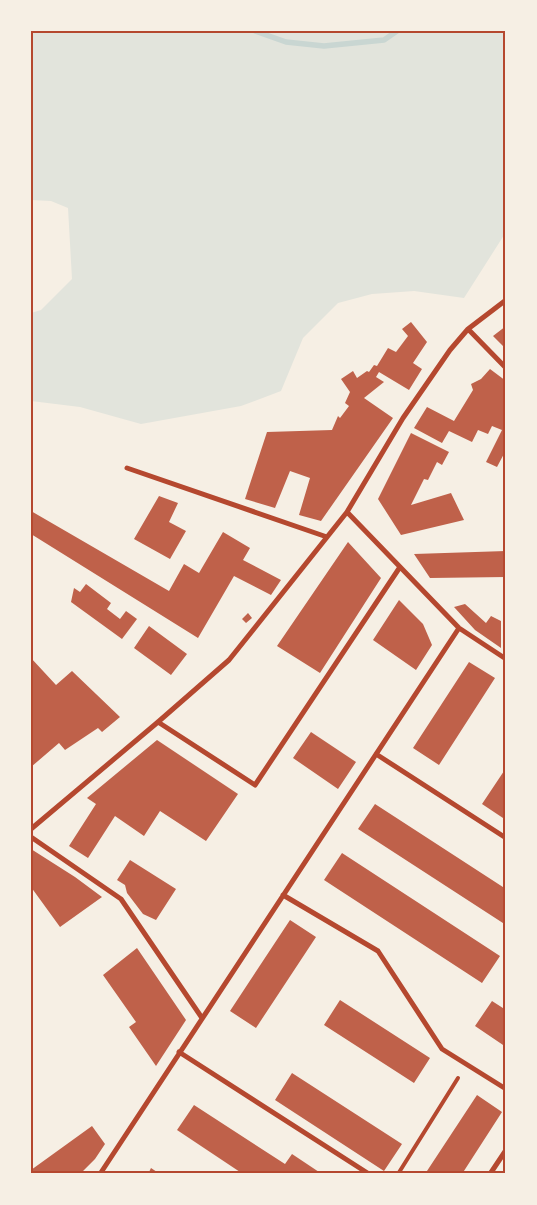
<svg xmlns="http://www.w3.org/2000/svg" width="537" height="1205" viewBox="0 0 537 1205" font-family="Overpass,sans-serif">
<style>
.green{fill:#e2e4dc}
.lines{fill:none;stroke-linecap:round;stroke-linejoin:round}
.stream{stroke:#c9d6d2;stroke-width:5.5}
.building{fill:#bf614a}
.service{stroke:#b5482f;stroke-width:4}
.minor{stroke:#b5482f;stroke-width:5}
.neatline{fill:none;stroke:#b5482f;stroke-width:2}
</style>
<rect width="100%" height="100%" fill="#f6efe4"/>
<!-- green -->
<path class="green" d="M 31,31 L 506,31 L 506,232 L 464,298 L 414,291 L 372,294 L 338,303 L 303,338 L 281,391 L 241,406 L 141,424 L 80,407 L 31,401 L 31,313 L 41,310 L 72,279 L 68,208 L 51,201 L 31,200 Z"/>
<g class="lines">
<!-- stream -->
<path class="stream" d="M 255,31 L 286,42 L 324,46 L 384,40 L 397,31"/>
</g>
<!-- building -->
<path class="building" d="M 411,322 L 427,342 L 413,363 L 422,369 L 409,390 L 379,372 L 376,377 L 384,382 L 364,398 L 393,418 L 321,521 L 299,515 L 310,478 L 290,471 L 275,508 L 245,499 L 267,432 L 332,430 L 338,416 L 340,418 L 349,406 L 345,403 L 350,392 L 341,379 L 353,371 L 357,378 L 367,371 L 369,372 L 374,365 L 377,366 L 388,348 L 396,352 L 408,336 L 402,329 Z
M 506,326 L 506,349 L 493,336 Z
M 490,369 L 506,381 L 506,450 L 497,467 L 486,462 L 502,430 L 492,426 L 488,434 L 478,430 L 472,442 L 449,431 L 442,443 L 414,428 L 427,407 L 454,421 L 473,390 L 471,384 L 481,379 Z
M 411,433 L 449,452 L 442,465 L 437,462 L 428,480 L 424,479 L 411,505 L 451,493 L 464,520 L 401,535 L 378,499 Z
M 159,496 L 178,503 L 169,522 L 186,531 L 170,559 L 134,539 Z
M 31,511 L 169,591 L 184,564 L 199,573 L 223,532 L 250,548 L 243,560 L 281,580 L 271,595 L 234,576 L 198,638 L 31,534 Z
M 348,542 L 381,578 L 320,673 L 277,646 Z
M 506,551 L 506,577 L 430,578 L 414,554 Z
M 86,584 L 111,603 L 107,609 L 120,619 L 126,611 L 137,619 L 122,639 L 71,602 L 74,588 L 80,592 Z
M 399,600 L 423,624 L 432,645 L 416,670 L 373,640 Z
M 465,604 L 486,623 L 491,616 L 501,621 L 501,648 L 475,630 L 454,607 Z
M 248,613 L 252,618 L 246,623 L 242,619 Z
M 149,626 L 187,654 L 171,675 L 134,648 Z
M 31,658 L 56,685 L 72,671 L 120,717 L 102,732 L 98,728 L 65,750 L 59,743 L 31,767 Z
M 469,662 L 495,678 L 439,765 L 413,748 Z
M 311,732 L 356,762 L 338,789 L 293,758 Z
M 157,740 L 238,794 L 206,841 L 160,811 L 144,836 L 115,816 L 88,858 L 69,846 L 96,804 L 87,798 Z
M 506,768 L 506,820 L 482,804 Z
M 375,804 L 506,889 L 506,925 L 358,829 Z
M 31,849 L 75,877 L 102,897 L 60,927 L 31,887 Z
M 342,853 L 500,956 L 482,983 L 324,880 Z
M 130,860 L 176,889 L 156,920 L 143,914 L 127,893 L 125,885 L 117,880 Z
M 290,920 L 316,937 L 256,1028 L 230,1011 Z
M 137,948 L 186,1020 L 156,1066 L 129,1027 L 136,1022 L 103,975 Z
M 340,1000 L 430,1058 L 414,1083 L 324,1025 Z
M 492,1001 L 506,1010 L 506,1047 L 475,1026 Z
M 292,1073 L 402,1144 L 384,1171 L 275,1100 Z
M 477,1095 L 502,1112 L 462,1174 L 425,1174 Z
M 194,1105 L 285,1164 L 292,1154 L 322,1174 L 243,1174 L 177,1130 Z
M 92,1126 L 105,1144 L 95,1159 L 80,1174 L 33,1174 L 31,1170 Z
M 151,1168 L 160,1174 L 148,1174 Z"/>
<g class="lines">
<!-- service -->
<path class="service" d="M 398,1174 L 458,1078"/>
<!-- minor -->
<path class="minor" d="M 468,329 L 506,368
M 127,468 L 327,537
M 347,512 L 459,628 L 506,659
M 158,722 L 255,785 L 400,567
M 376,754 L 506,838
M 31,829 L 158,722 L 229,660 L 347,512 L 403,418 L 450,350 L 468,329 L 506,300
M 31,837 L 121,899 L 202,1018
M 283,895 L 378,951 L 442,1049 L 506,1089
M 179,1052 L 369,1174
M 100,1174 L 459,628
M 490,1174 L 506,1150"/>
</g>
<!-- border -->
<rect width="537" height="1205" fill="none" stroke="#f6efe4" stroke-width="65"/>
<rect x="32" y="32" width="472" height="1140" class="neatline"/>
</svg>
